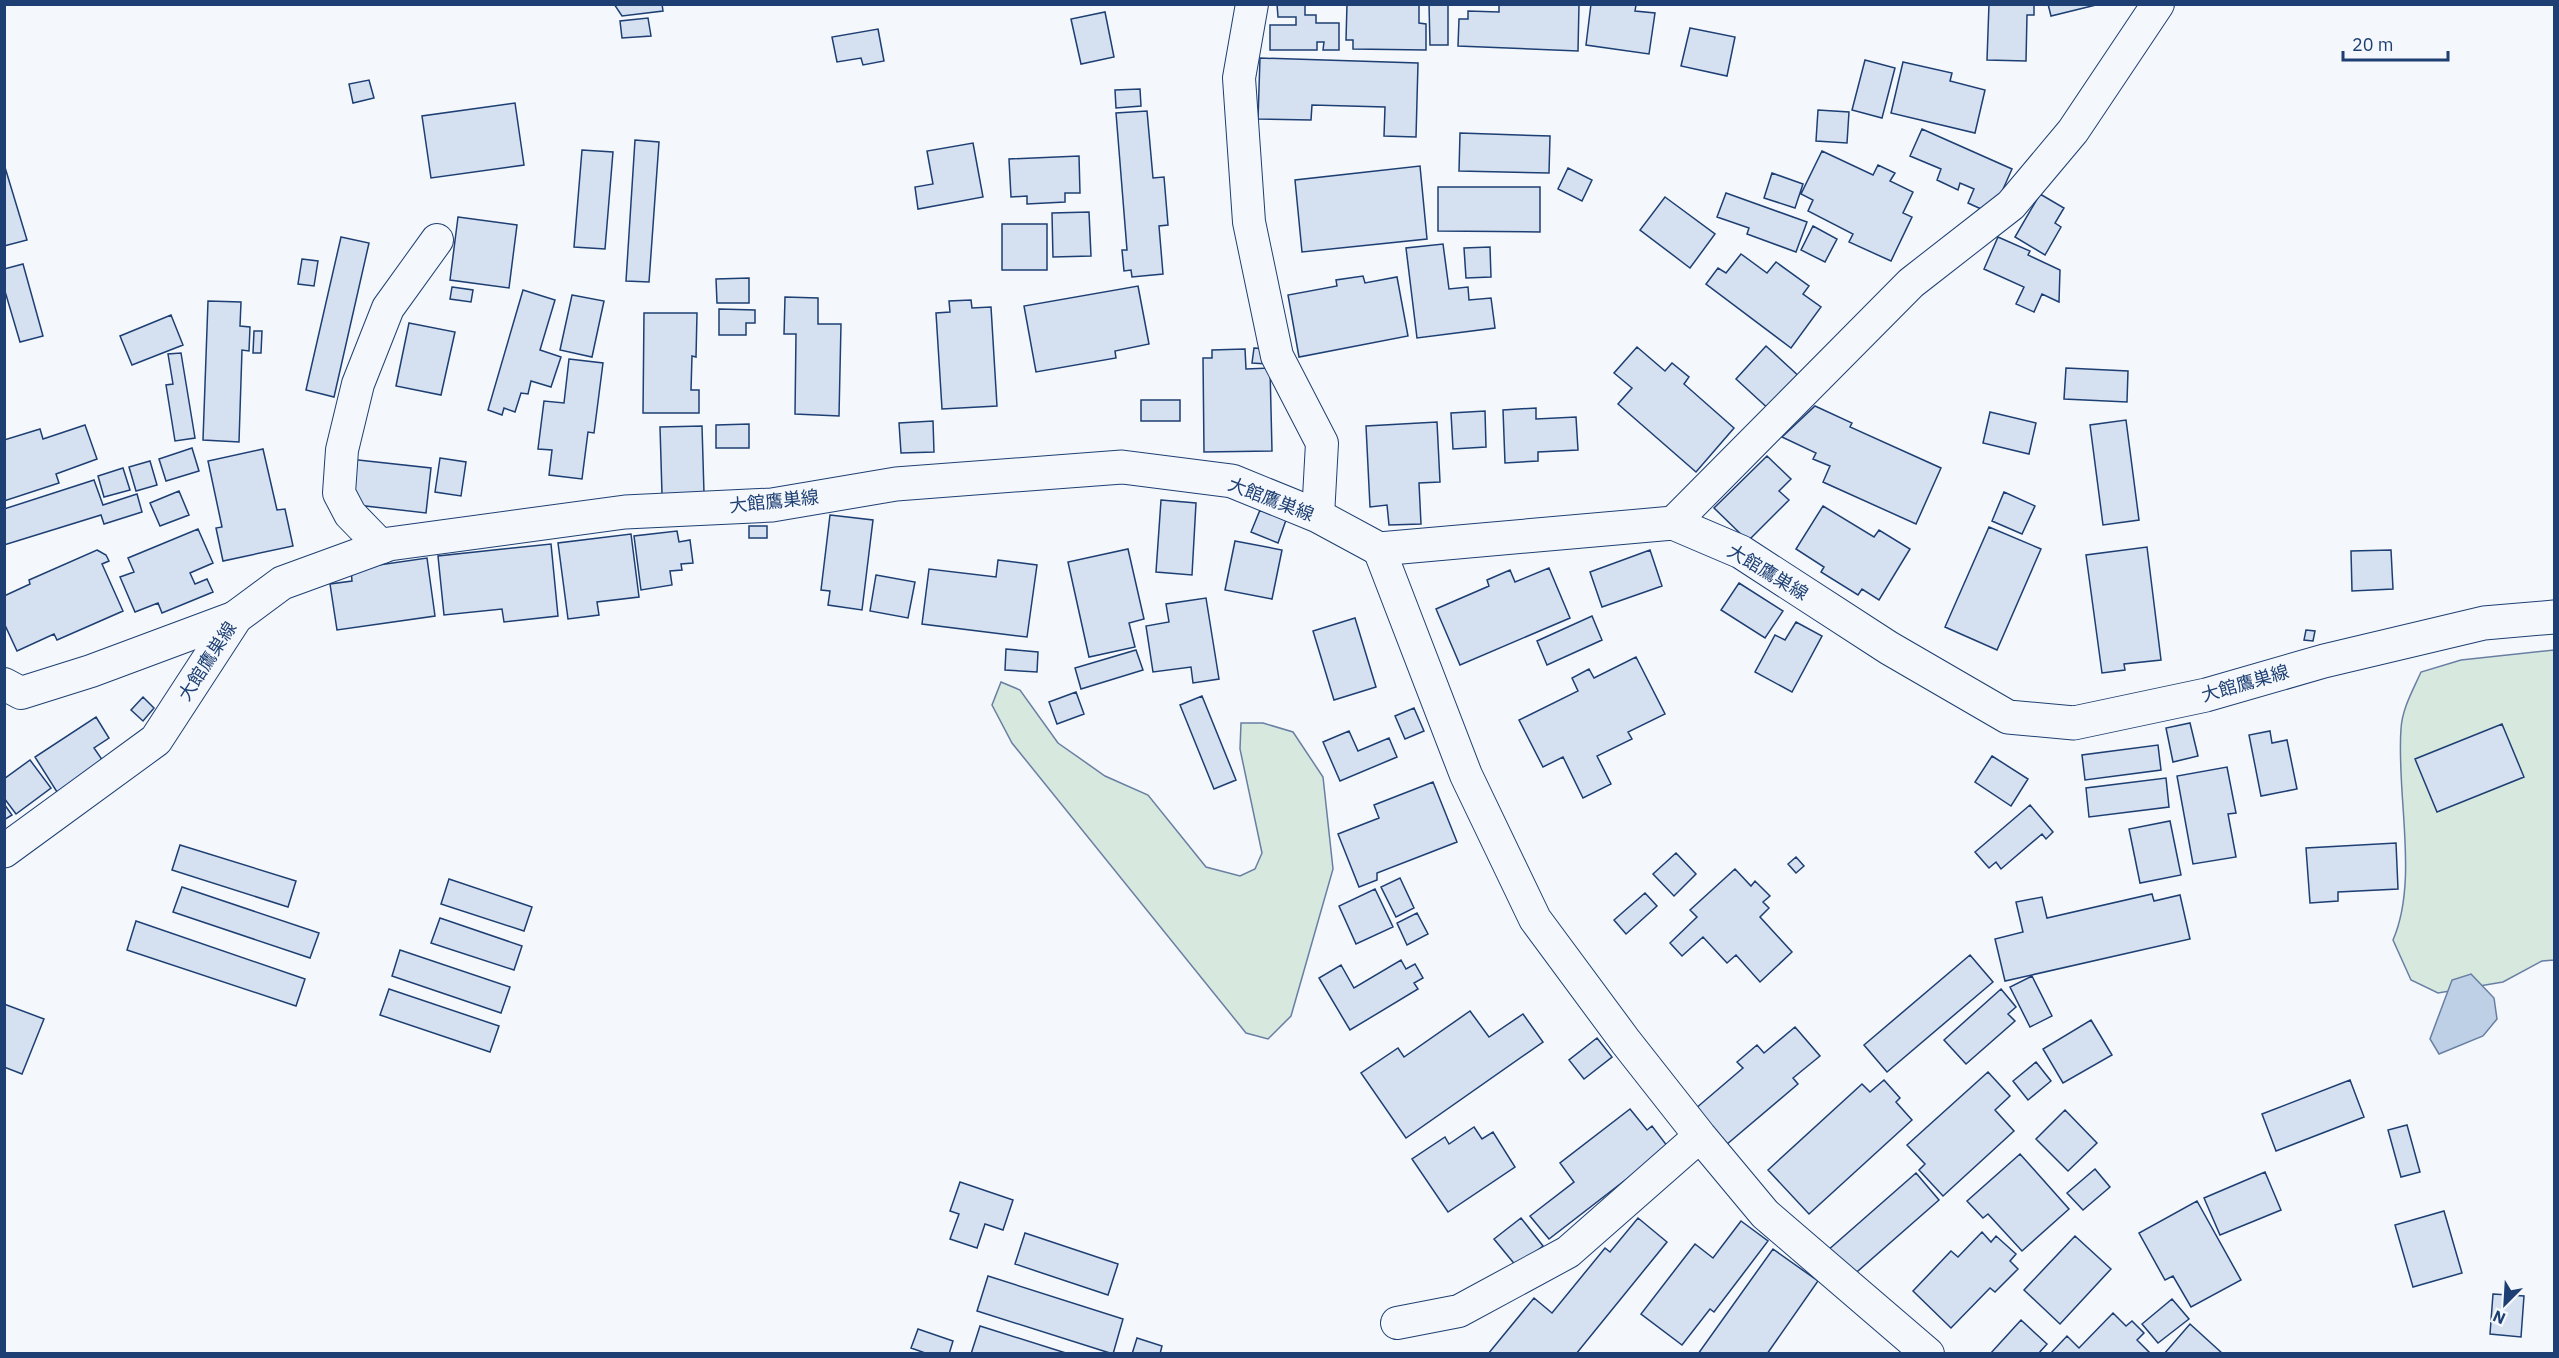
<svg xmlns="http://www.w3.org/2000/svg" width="2559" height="1358" viewBox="0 0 2559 1358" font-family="'IBM Plex Sans','Noto Sans JP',sans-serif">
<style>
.green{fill:#d7e8df;stroke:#687fa3;stroke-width:1.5}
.water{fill:#bed0e5;stroke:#687fa3;stroke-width:1.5}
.building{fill:#d5e0f0;stroke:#1d3f73;stroke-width:1.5}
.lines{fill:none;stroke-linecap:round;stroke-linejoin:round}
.minor-casing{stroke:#1d3f73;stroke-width:34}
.secondary-casing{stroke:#1d3f73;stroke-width:35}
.minor{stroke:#f4f7fb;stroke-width:32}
.secondary{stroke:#f4f7fb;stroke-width:33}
.labels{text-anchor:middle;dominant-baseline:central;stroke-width:4.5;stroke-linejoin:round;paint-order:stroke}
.street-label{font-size:18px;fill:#1d3f73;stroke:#f4f7fb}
</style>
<rect width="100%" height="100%" fill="#f4f7fb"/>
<!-- green -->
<path class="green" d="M 2554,650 L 2554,960 L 2542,961 L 2503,982 L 2438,993 L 2411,980 L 2393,940 C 2419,881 2396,793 2401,729 C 2402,709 2413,690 2421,672 L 2461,660 Z
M 1001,682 L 1020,690 L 1058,743 L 1105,776 L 1148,795 L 1206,867 L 1240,876 L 1255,869 L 1262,853 L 1240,749 L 1241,723 L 1263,723 L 1293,732 L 1323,777 L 1333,869 L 1291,1016 L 1268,1039 L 1246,1033 L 1012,743 L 992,705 Z"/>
<!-- water -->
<path class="water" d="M 2471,974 L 2494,998 L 2497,1019 L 2483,1036 L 2439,1054 L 2430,1039 L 2452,980 Z"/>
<!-- building -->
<path class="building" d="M 614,4 L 662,4 L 663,11 L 622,16 Z
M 1277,4 L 1305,4 L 1305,15 L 1316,15 L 1316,23 L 1339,23 L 1339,50 L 1323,50 L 1324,42 L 1317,42 L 1317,50 L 1270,50 L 1270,25 L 1296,25 L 1296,17 L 1278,17 Z
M 1347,4 L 1419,4 L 1419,23 L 1426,24 L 1426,50 L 1353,49 L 1353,40 L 1346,40 Z
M 1429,4 L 1448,4 L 1448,45 L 1430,45 Z
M 1499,4 L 1579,4 L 1578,51 L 1458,46 L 1459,19 L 1468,19 L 1468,11 L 1499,12 Z
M 1591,4 L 1631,4 L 1636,5 L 1635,11 L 1655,13 L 1649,54 L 1586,45 Z
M 1989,4 L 2034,4 L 2034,15 L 2027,15 L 2026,61 L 1987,60 Z
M 2048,4 L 2100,4 L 2051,16 Z
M 1105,12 L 1114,57 L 1081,64 L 1071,19 Z
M 648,18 L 651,36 L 622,38 L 620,21 Z
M 1690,28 L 1735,37 L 1727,76 L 1681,66 Z
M 878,29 L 884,61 L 863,65 L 861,58 L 837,62 L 832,37 Z
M 1260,58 L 1418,63 L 1416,137 L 1384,136 L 1385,107 L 1312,105 L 1311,120 L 1258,119 Z
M 1865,60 L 1895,68 L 1882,118 L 1852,110 Z
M 1903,62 L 1952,73 L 1950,81 L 1985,90 L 1975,133 L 1891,113 Z
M 369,80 L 374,98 L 353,103 L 349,84 Z
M 1140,89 L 1141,106 L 1116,108 L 1115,90 Z
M 515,103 L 524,165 L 431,178 L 422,116 Z
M 1818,110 L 1849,112 L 1847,143 L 1816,141 Z
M 1147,111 L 1153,178 L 1164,177 L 1168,225 L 1159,226 L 1163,274 L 1132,277 L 1131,270 L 1124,271 L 1122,250 L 1127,250 L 1116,113 Z
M 1922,129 L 2012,169 L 1992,214 L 1968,203 L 1974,189 L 1960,183 L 1958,190 L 1937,180 L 1941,169 L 1910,156 Z
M 1460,133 L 1550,136 L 1549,173 L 1459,171 Z
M 635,140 L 659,142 L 649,282 L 626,281 Z
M 973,143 L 983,197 L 918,209 L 915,187 L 933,184 L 927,151 Z
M 582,150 L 613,152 L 605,249 L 574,247 Z
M 1822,151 L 1873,175 L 1878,165 L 1895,173 L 1890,181 L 1913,192 L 1903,213 L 1912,217 L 1891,261 L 1849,242 L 1853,234 L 1808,211 L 1813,200 L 1801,194 Z
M 1079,156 L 1080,193 L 1065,193 L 1065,202 L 1027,204 L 1027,196 L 1011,197 L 1009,159 Z
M 4,164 L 27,240 L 4,246 Z
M 1420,166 L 1427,239 L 1302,252 L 1295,180 Z
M 1568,168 L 1592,180 L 1582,201 L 1558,189 Z
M 1772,173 L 1803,184 L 1795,208 L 1764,198 Z
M 1438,187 L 1540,187 L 1540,232 L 1438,231 Z
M 1726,193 L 1807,222 L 1796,252 L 1747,234 L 1749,228 L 1717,217 Z
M 2040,194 L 2064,208 L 2055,223 L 2061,227 L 2045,255 L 2015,237 Z
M 1665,197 L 1715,234 L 1690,268 L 1640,230 Z
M 1089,212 L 1091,256 L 1053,257 L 1052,213 Z
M 458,217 L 517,225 L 509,288 L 450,280 Z
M 1002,224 L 1047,224 L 1047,270 L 1002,270 Z
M 1813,226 L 1837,239 L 1825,262 L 1801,250 Z
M 341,237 L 369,243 L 334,397 L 306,390 Z
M 1998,237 L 2030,251 L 2028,255 L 2060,270 L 2059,302 L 2042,294 L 2034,312 L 2016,304 L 2024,287 L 1984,269 Z
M 1443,244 L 1449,289 L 1468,287 L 1469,300 L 1491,298 L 1495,328 L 1417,338 L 1406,248 Z
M 1490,247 L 1491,277 L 1466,278 L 1464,248 Z
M 1741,254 L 1767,273 L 1776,262 L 1809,286 L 1803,294 L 1821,307 L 1791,348 L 1706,284 L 1718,268 L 1726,273 Z
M 302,259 L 318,261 L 314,286 L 298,284 Z
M 23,264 L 43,336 L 20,342 L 4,288 L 4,269 Z
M 1363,276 L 1365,283 L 1397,277 L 1408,336 L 1299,357 L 1288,295 L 1337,286 L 1336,280 Z
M 749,278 L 749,303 L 717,303 L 716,279 Z
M 1138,286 L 1149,344 L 1115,351 L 1116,358 L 1036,372 L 1024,306 Z
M 452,287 L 473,290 L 471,302 L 450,299 Z
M 523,290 L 555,300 L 540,350 L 561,357 L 551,387 L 531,381 L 528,394 L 521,393 L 515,412 L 504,408 L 502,415 L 488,410 Z
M 572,295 L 604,301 L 592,357 L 560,350 Z
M 785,297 L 818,298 L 818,324 L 841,324 L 839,416 L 795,414 L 796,334 L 784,334 Z
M 971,300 L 972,308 L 991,307 L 997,406 L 942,409 L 936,313 L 950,312 L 949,301 Z
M 208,301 L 241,302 L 240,326 L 250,327 L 249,351 L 242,350 L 239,442 L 203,440 Z
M 719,309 L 755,310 L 755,323 L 746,323 L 746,335 L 719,335 Z
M 644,313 L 697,313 L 696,357 L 692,356 L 691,390 L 699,390 L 699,413 L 643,413 Z
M 171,315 L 183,345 L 132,365 L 120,336 Z
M 409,323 L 455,332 L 441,395 L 396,386 Z
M 254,331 L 262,331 L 261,353 L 253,353 Z
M 1766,346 L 1802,379 L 1772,412 L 1736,379 Z
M 1637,347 L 1665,371 L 1672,363 L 1689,377 L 1684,384 L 1734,428 L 1696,472 L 1618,404 L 1632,388 L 1614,373 Z
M 1254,348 L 1269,349 L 1267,364 L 1252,363 Z
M 1245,349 L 1246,369 L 1270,368 L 1272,451 L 1204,452 L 1203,358 L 1212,358 L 1212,350 Z
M 181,353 L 195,438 L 175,441 L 166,385 L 173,384 L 168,354 Z
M 569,359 L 603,363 L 594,433 L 588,432 L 582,479 L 549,475 L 552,450 L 538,449 L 544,401 L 564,403 Z
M 2066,368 L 2128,371 L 2127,402 L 2064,399 Z
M 1141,400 L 1180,400 L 1180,421 L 1141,421 Z
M 1815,406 L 1852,423 L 1850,427 L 1941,468 L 1916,524 L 1823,482 L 1830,466 L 1813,459 L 1816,453 L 1782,437 Z
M 1536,408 L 1536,419 L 1576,417 L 1578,450 L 1538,452 L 1538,461 L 1505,463 L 1503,410 Z
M 1485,411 L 1486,447 L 1453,449 L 1451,413 Z
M 1990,412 L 2036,423 L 2029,454 L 1983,443 Z
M 2126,420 L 2139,520 L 2103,525 L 2090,425 Z
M 933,421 L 934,452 L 901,453 L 899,423 Z
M 1437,422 L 1440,482 L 1419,483 L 1421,524 L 1389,525 L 1387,505 L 1370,507 L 1366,426 Z
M 749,424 L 749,448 L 716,448 L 716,425 Z
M 85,425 L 97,459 L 56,474 L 59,483 L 4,501 L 4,440 L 40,429 L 43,439 Z
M 702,426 L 704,493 L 662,494 L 660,427 Z
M 192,448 L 199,471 L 166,481 L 159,459 Z
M 263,449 L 277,510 L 285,509 L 293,546 L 223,561 L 216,528 L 222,527 L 208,461 Z
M 1767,456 L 1791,479 L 1779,491 L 1789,500 L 1748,541 L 1714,508 Z
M 440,458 L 466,462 L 461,496 L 435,492 Z
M 349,459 L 431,468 L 426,513 L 357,505 Z
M 150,461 L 157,485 L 136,491 L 129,467 Z
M 123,468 L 130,490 L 104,497 L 98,476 Z
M 94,480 L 103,505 L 137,494 L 142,512 L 104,524 L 101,515 L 4,545 L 4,509 Z
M 179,491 L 189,515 L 160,526 L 150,503 Z
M 2004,492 L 2035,506 L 2022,534 L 1992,521 Z
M 1161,500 L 1196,503 L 1192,575 L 1156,572 Z
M 1823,506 L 1874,537 L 1879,530 L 1910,549 L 1879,600 L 1862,589 L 1858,595 L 1821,572 L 1824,567 L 1796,549 Z
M 1260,510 L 1286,520 L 1278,543 L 1251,532 Z
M 830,515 L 873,520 L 862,610 L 828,605 L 830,591 L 821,590 Z
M 749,526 L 767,526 L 767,538 L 749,538 Z
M 1989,527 L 2041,549 L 1997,650 L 1945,627 Z
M 198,529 L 213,563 L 190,573 L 195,584 L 207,579 L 213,592 L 162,613 L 158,603 L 135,612 L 120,577 L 134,572 L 128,558 Z
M 677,531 L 679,542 L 690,540 L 693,563 L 681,564 L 682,570 L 670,571 L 672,585 L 641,590 L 634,536 Z
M 631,534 L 639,597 L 597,602 L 599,615 L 568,619 L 558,543 Z
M 1235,541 L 1282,550 L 1272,599 L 1225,590 Z
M 551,544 L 558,616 L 504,622 L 502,609 L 444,615 L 438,556 Z
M 2147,547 L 2161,660 L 2124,664 L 2125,670 L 2102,673 L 2086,555 Z
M 1128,549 L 1144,619 L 1129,623 L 1135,647 L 1089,657 L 1068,562 Z
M 97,550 L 106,555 L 109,561 L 102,564 L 123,611 L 57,640 L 54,634 L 17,651 L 4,623 L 4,596 L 30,584 L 29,580 Z
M 1650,550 L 1662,586 L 1602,607 L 1590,572 Z
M 2391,550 L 2393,589 L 2352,591 L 2351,551 Z
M 427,558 L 435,616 L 337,630 L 330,584 L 352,581 L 351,569 Z
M 998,560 L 1037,565 L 1027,637 L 922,624 L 929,569 L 996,577 Z
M 1549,568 L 1570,618 L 1460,665 L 1436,609 L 1489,586 L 1487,580 L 1510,570 L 1515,582 Z
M 876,575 L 915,582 L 908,618 L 870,611 Z
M 1739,583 L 1783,611 L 1765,638 L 1721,610 Z
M 1206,598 L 1219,679 L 1193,683 L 1191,667 L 1153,672 L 1146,626 L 1169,622 L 1166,604 Z
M 1592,616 L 1602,640 L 1547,665 L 1537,641 Z
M 1355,618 L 1376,687 L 1334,700 L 1313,631 Z
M 1796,622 L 1822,636 L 1792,692 L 1755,672 L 1775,635 L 1785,640 Z
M 2306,630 L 2315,631 L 2313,641 L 2304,640 Z
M 1006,649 L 1038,652 L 1037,672 L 1005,670 Z
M 1136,650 L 1143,670 L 1081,689 L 1075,668 Z
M 1636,657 L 1665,714 L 1628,732 L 1632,739 L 1597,756 L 1611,784 L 1583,798 L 1563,757 L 1543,767 L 1519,720 L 1578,691 L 1572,678 L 1589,669 L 1594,678 Z
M 1076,692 L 1084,714 L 1057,724 L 1049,702 Z
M 1202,696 L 1236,780 L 1214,789 L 1180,705 Z
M 143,697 L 154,708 L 143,721 L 131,710 Z
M 1414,708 L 1424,731 L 1405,739 L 1395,716 Z
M 96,717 L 109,738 L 94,748 L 103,761 L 57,792 L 35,757 Z
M 2190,723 L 2198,756 L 2173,762 L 2166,728 Z
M 2502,724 L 2524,777 L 2437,812 L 2415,759 Z
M 1349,731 L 1358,751 L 1389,738 L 1397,757 L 1340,781 L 1323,742 Z
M 2270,731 L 2272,743 L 2287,740 L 2297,789 L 2261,796 L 2249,735 Z
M 2158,745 L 2161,770 L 2085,780 L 2082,755 Z
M 1992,756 L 2028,779 L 2011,806 L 1975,782 Z
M 30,760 L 51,788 L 16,814 L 4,798 L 4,779 Z
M 2227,767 L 2236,813 L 2228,814 L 2236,857 L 2193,864 L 2177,776 Z
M 2166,778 L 2169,807 L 2089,817 L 2086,788 Z
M 1433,782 L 1457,842 L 1377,873 L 1377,880 L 1359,887 L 1338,834 L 1379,818 L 1374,805 Z
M 4,804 L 12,815 L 4,820 Z
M 2030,805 L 2053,832 L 2046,839 L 2042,834 L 2001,869 L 1996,862 L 1989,868 L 1975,852 Z
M 2170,821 L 2181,875 L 2140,883 L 2129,829 Z
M 2396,843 L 2398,889 L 2338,892 L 2338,901 L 2310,903 L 2306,848 Z
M 180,845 L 296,881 L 288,907 L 172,870 Z
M 1676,853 L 1696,874 L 1674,896 L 1653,874 Z
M 1796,857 L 1804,866 L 1796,873 L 1788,864 Z
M 1735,869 L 1751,886 L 1755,881 L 1770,896 L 1763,902 L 1769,908 L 1760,917 L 1792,952 L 1760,982 L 1736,955 L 1727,963 L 1703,937 L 1682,956 L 1670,943 L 1697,917 L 1690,910 Z
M 1400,878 L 1414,908 L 1396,917 L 1381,887 Z
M 449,879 L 532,907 L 524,931 L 441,904 Z
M 182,887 L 319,933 L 310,958 L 173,912 Z
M 1375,889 L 1393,927 L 1356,944 L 1339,906 Z
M 1645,893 L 1657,906 L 1626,934 L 1614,920 Z
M 2152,894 L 2154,901 L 2180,895 L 2190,939 L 2005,981 L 1995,939 L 2023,932 L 2016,902 L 2042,897 L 2047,918 Z
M 1417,913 L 1428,934 L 1407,945 L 1397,923 Z
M 440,918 L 522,946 L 514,970 L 431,943 Z
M 136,921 L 305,979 L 296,1006 L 127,950 Z
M 400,950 L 510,987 L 501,1013 L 392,976 Z
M 1970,955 L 1993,982 L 1887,1072 L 1864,1045 Z
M 1401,960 L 1406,969 L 1415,964 L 1423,978 L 1414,983 L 1418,989 L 1350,1030 L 1319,978 L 1341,965 L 1354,988 Z
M 2032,976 L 2052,1016 L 2030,1027 L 2010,987 Z
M 389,989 L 499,1026 L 490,1052 L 380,1015 Z
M 2001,989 L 2016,1007 L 2008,1014 L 2015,1021 L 1966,1064 L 1944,1040 Z
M 4,1004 L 44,1019 L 22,1074 L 4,1067 Z
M 1470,1011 L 1489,1037 L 1523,1014 L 1543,1042 L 1406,1138 L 1361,1073 L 1398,1048 L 1404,1057 Z
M 2091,1020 L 2112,1055 L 2063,1083 L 2043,1049 Z
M 1795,1027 L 1820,1056 L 1793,1078 L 1798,1084 L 1726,1145 L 1695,1109 L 1743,1068 L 1737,1062 L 1757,1045 L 1764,1053 Z
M 1597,1038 L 1612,1057 L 1584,1079 L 1569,1060 Z
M 2036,1062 L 2051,1081 L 2028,1100 L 2013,1081 Z
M 1988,1072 L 2010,1096 L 1995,1110 L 2014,1131 L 1943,1196 L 1919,1170 L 1925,1164 L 1907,1145 Z
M 1884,1080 L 1900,1098 L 1896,1102 L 1912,1120 L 1809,1214 L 1768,1170 L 1862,1084 L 1870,1092 Z
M 2350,1080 L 2364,1117 L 2276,1151 L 2262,1114 Z
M 1630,1109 L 1647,1130 L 1652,1126 L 1668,1147 L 1549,1239 L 1530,1216 L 1574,1182 L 1560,1163 Z
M 2065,1110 L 2097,1143 L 2068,1171 L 2036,1139 Z
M 2407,1125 L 2420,1172 L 2401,1177 L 2388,1130 Z
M 1474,1127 L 1482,1139 L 1493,1132 L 1515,1167 L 1448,1212 L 1412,1159 L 1445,1137 L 1449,1144 Z
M 2020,1154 L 2069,1209 L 2022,1251 L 1988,1214 L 1983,1218 L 1967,1201 Z
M 2095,1169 L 2110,1187 L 2083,1210 L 2067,1193 Z
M 2265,1172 L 2281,1210 L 2220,1235 L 2204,1198 Z
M 1916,1173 L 1939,1200 L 1850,1278 L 1827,1251 Z
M 960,1182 L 1013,1200 L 1003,1230 L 985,1224 L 977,1248 L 950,1239 L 959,1214 L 950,1211 Z
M 2197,1201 L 2241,1280 L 2191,1307 L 2173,1276 L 2165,1280 L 2139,1233 Z
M 2444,1211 L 2462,1273 L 2413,1287 L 2395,1225 Z
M 1521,1218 L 1543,1246 L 1517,1267 L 1494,1239 Z
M 1638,1218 L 1667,1242 L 1576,1354 L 1488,1354 L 1534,1298 L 1552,1313 L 1605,1248 L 1610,1252 Z
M 1741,1221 L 1768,1241 L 1714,1312 L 1710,1309 L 1682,1345 L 1641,1314 L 1695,1244 L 1713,1258 Z
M 1982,1232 L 1991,1242 L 1996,1236 L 2016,1254 L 2010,1261 L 2018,1269 L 1995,1292 L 1990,1288 L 1951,1328 L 1913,1291 L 1951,1251 L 1958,1257 Z
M 1025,1233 L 1118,1264 L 1108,1295 L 1015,1264 Z
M 2075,1236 L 2111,1269 L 2060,1324 L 2024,1290 Z
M 1773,1249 L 1818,1281 L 1767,1354 L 1698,1354 Z
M 988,1276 L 1123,1319 L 1113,1354 L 977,1311 Z
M 2493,1294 L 2524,1296 L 2521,1337 L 2490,1334 Z
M 2172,1299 L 2189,1319 L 2158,1343 L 2142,1324 Z
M 2113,1313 L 2126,1326 L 2132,1321 L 2144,1333 L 2137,1340 L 2151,1354 L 2050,1354 L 2067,1336 L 2079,1348 Z
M 2021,1320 L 2047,1344 L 2038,1354 L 1990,1354 Z
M 2190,1324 L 2223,1354 L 2164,1354 Z
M 980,1326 L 1069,1354 L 971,1354 Z
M 918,1329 L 953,1341 L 949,1354 L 928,1354 L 911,1348 Z
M 1137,1338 L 1162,1346 L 1160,1354 L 1132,1354 Z"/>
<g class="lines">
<!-- minor casing -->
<g class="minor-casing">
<path id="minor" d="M 1252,4 L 1239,78 L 1249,222 L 1277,356 L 1322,443 L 1318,516
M 1673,523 L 1911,283 L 2011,205 L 2073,131 L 2158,4
M 382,547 L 350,514 L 339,493 L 342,450 L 358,384 L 388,308 L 437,240
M 1379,549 L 1466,775 L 1535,919 L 1626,1042 L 1700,1136 L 1765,1214 L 1928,1354
M 4,684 L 21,693 L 91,671 L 236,617
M 1397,1323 L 1459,1311 L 1568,1252 L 1700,1136"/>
</g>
<!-- secondary casing -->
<g class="secondary-casing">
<path id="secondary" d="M 4,851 L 156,740 L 236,617 L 282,583 L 389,544 L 625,512 L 772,505 L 896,484 L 1122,467 L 1232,481 L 1318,516 L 1379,549 L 1673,523 L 1741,552 L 1889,648 L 2008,717 L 2074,723 L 2206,695 L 2324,661 L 2484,623 L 2554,617"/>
</g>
<!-- minor -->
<use href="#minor" class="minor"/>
<!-- secondary -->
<use href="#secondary" class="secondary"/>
</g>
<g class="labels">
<!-- street labels -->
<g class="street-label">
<text transform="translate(1271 499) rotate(21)">大館鷹巣線</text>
<text transform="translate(774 501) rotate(-6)">大館鷹巣線</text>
<text transform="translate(1768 572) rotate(31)">大館鷹巣線</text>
<text transform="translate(207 661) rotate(-57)">大館鷹巣線</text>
<text transform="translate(2245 683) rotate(-16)">大館鷹巣線</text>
</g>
</g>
<!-- border -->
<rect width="2559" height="1358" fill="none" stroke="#1d3f73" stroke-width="12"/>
<!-- north arrow -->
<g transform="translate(2505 1304) rotate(204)" stroke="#f4f7fb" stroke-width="4.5" paint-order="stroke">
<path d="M0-4.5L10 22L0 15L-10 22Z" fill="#1d3f73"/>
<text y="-9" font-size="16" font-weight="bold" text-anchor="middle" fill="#1d3f73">N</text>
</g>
<!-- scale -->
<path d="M2343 51v9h105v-9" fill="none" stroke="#1d3f73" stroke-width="3"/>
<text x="2352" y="51" font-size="18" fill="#1d3f73" stroke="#f4f7fb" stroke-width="4.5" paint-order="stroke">20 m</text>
</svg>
